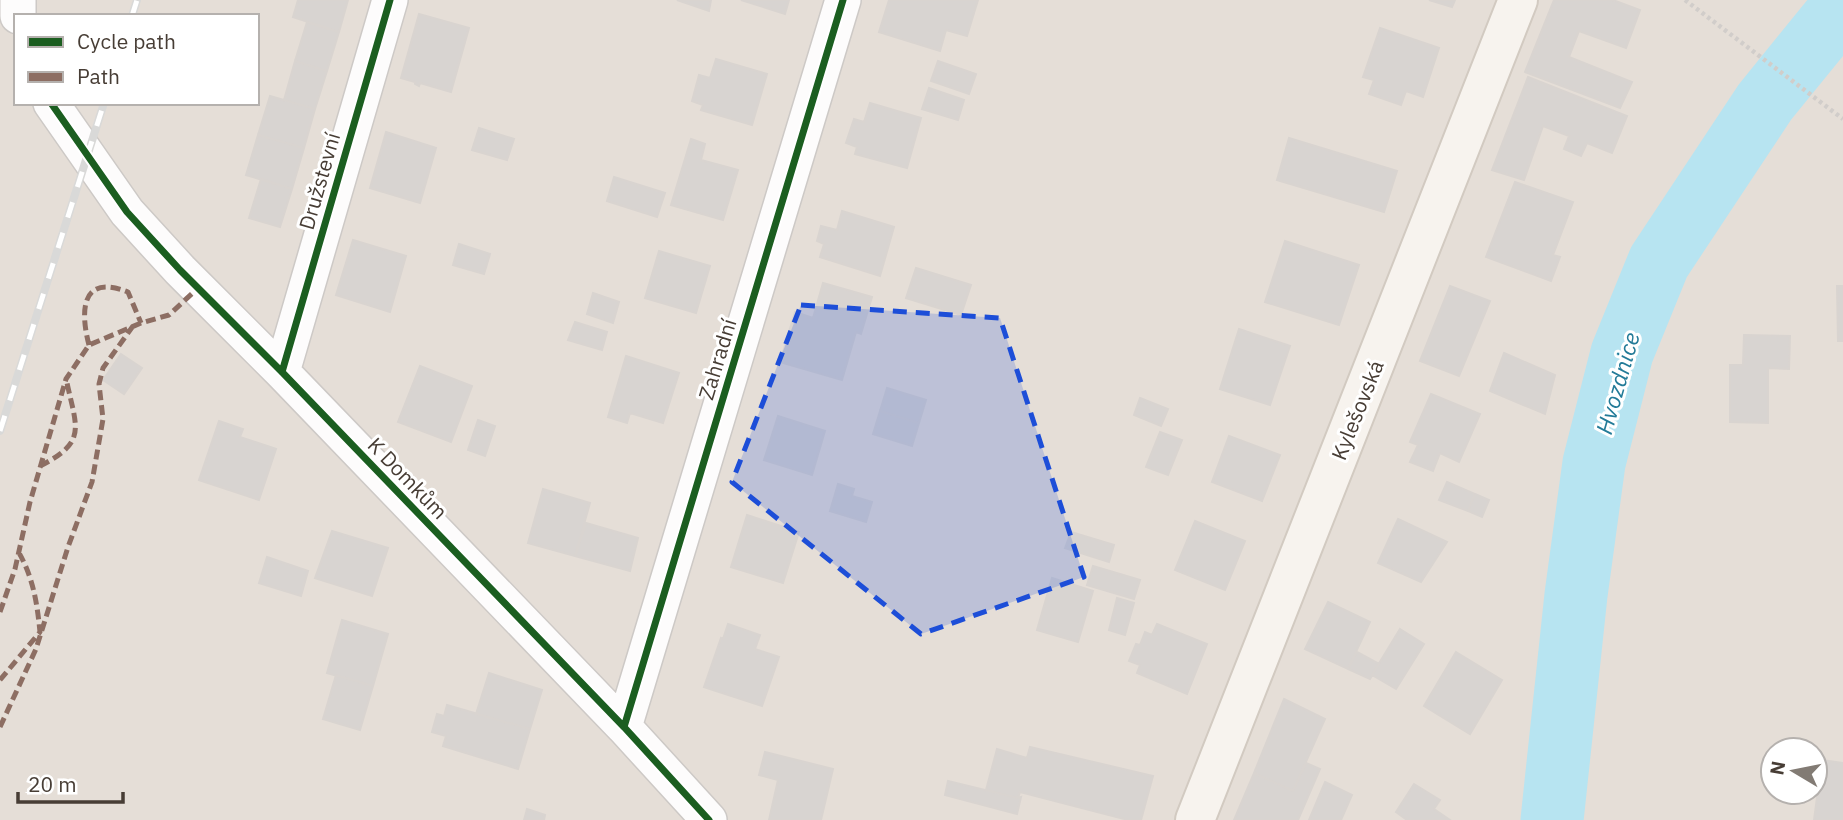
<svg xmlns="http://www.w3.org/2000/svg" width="1843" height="820" viewBox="0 0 1843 820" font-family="'IBM Plex Sans',sans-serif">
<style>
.residential{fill:#e5ded7;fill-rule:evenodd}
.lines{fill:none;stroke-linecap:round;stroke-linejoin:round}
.river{stroke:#b7e4f1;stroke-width:63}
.building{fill:#d8d4d1;stroke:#d9d4d0;stroke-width:2}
.minor-casing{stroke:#cdc9c6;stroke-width:38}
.secondary-casing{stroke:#d2cac1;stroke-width:42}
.path{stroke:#d1cdca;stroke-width:4.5;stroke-dasharray:3.5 3.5;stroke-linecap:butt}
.minor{stroke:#fdfcfc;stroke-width:35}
.secondary{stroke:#f7f3ee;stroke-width:38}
.rail-casing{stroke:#d9d9d8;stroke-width:8}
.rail{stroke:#fff;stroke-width:5;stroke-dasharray:16;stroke-linecap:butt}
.quiet{stroke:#8d6e63;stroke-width:5;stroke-dasharray:10 5;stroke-linecap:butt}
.cycleway-casing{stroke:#fff;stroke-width:11}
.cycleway{stroke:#1b5e20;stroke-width:7}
.marked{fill:#1d4ed8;fill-opacity:0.2;stroke:#1d4ed8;stroke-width:5;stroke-dasharray:14 9;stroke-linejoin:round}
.labels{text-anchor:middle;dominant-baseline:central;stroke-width:6;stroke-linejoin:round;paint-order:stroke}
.street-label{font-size:21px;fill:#473d35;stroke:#fff}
.water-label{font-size:23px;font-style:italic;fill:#237b98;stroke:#fff}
</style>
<rect width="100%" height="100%" fill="#f0edea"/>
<!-- residential -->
<path class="residential" d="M 0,0 L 1843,0 L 1843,820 L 0,820 ZM 16,16 L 257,16 L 257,103 L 16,103 ZM 1773,750 L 1815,750 L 1815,792 L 1773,792 Z"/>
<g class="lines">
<!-- river -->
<path class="river" d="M 1552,820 L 1576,595 L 1594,463 L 1622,353 L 1659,262 L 1765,102 L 1843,6"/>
</g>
<!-- building -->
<path class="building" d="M 298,0 L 348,0 L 339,32 L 293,17 Z
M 677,0 L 711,0 L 709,11 Z
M 741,0 L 789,0 L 785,14 Z
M 889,0 L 978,0 L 967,36 L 946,30 L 940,51 L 879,32 Z
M 1429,0 L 1455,0 L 1452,7 Z
M 1554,0 L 1613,0 L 1640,10 L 1626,48 L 1579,31 L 1569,57 L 1632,82 L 1620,108 L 1525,72 Z
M 419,14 L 469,28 L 451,92 L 420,83 L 419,86 L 415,84 L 415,82 L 401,78 Z
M 307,22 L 339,32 L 327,71 L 295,61 Z
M 1380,28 L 1439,48 L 1423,97 L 1406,91 L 1401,105 L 1369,94 L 1374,80 L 1363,77 Z
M 716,59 L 767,74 L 752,125 L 701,110 L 703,105 L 692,101 L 699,75 L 710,78 Z
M 295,61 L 327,71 L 315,109 L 284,100 Z
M 938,61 L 976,74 L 969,94 L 931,81 Z
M 1528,77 L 1627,116 L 1612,153 L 1587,143 L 1581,156 L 1564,149 L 1569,136 L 1543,126 L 1524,180 L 1492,170 Z
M 929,88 L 964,100 L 958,120 L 922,109 Z
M 270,96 L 315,109 L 304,148 L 258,135 Z
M 870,103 L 921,118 L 907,168 L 855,154 L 857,147 L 846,143 L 854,119 L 864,122 Z
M 479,128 L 514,139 L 507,160 L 472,150 Z
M 386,132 L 436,148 L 420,203 L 370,188 Z
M 258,135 L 304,148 L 292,189 L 246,175 Z
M 1289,138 L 1397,171 L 1384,212 L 1277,180 Z
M 691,139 L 705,144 L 701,160 L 738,170 L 723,220 L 671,205 Z
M 614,177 L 665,193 L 657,217 L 607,201 Z
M 261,179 L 292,189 L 280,227 L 249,218 Z
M 1515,182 L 1573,202 L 1553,255 L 1560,257 L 1551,281 L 1486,257 Z
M 842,211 L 894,227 L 880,276 L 820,257 L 824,244 L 817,241 L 821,226 L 837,230 Z
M 353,240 L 406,256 L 390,312 L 336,295 Z
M 1285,241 L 1359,265 L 1339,325 L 1265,302 Z
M 459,244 L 490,254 L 484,274 L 453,265 Z
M 659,251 L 710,266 L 696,313 L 645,298 Z
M 916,268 L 971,285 L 961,315 L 906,298 Z
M 823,283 L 872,297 L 861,334 L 856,332 L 842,380 L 780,362 L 795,312 L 813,318 Z
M 1450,286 L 1490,301 L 1459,376 L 1420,361 Z
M 1837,286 L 1843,286 L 1843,341 L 1838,341 Z
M 593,293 L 619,302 L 613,323 L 587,314 Z
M 575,322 L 607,332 L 602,350 L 568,340 Z
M 1239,329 L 1290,346 L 1270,405 L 1220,389 Z
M 1744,335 L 1790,336 L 1789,369 L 1768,368 L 1768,423 L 1730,422 L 1730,365 L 1743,365 Z
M 1504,353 L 1555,375 L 1545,414 L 1490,391 Z
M 121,354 L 142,368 L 124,394 L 103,380 Z
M 626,356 L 679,373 L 663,423 L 630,413 L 627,423 L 608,417 Z
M 420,366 L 472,386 L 451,442 L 398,422 Z
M 887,388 L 926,400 L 919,423 L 880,411 Z
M 1431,394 L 1480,414 L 1459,462 L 1440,453 L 1433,471 L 1410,462 L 1418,445 L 1410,442 Z
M 1140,398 L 1168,409 L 1161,426 L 1134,415 Z
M 880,411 L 919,423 L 912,446 L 873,434 Z
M 778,416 L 825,431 L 812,475 L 764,460 Z
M 478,420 L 495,426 L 485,456 L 468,450 Z
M 219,421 L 243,429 L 240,437 L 276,449 L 259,500 L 199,480 Z
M 1160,432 L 1182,440 L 1168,475 L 1146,467 Z
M 1229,436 L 1280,455 L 1262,501 L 1212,482 Z
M 1447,482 L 1475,494 L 1468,511 L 1439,500 Z
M 838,484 L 854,489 L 852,496 L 872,502 L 866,522 L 830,511 Z
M 543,489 L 590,503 L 575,556 L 528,543 Z
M 1475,494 L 1489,500 L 1482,517 L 1468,511 Z
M 747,515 L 799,532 L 783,583 L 731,567 Z
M 1398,519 L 1447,542 L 1421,582 L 1378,563 Z
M 1195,521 L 1245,541 L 1225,590 L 1175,570 Z
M 586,523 L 638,538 L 630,571 L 575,556 Z
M 332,531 L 388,548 L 372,596 L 315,578 Z
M 1071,532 L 1114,545 L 1109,562 L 1065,548 Z
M 267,557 L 308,571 L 301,596 L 259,583 Z
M 1093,566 L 1140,580 L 1134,599 L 1087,585 Z
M 1052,578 L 1093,591 L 1078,642 L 1037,630 Z
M 1117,598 L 1134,603 L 1125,635 L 1109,630 Z
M 1328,602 L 1370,622 L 1348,669 L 1305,649 Z
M 342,620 L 388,634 L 373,686 L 327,673 Z
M 728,624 L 760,635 L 755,649 L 779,657 L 762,706 L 704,687 L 721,638 L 723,639 Z
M 1157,624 L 1207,644 L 1187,694 L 1137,673 L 1140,665 L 1129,661 L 1136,644 L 1140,645 L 1145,632 L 1152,635 Z
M 1400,629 L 1424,644 L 1396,689 L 1372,675 Z
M 1357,652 L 1379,664 L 1370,679 L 1348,669 Z
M 1456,652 L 1502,680 L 1470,734 L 1424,706 Z
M 489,673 L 542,690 L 530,729 L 476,714 Z
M 336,675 L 373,686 L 360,730 L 323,719 Z
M 1284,699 L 1325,719 L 1293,791 L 1254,773 Z
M 447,705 L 530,729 L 518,769 L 443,746 L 446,736 L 432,732 L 437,714 L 444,716 Z
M 1030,747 L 1153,776 L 1141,820 L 1128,820 L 1020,792 L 1018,798 L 986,790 L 997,749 L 1027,758 Z
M 765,752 L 833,769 L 821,820 L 769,820 L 778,780 L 759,775 Z
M 1822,760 L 1843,763 L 1843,820 L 1814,820 Z
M 1306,763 L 1320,769 L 1298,820 L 1234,820 L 1254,773 L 1293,791 Z
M 948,781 L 1018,798 L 1021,797 L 1017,814 L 945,795 Z
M 1325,782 L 1352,795 L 1341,820 L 1309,820 Z
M 1414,784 L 1440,800 L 1434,809 L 1450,820 L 1407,820 L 1396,812 Z
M 527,809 L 545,815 L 544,820 L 524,820 Z"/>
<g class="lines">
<!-- minor casing -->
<g class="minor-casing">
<path id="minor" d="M 18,16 L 18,0
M 51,103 L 127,212 L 180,270 L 282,372 L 624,727 L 709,820
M 282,372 L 390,0
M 624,727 L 843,0"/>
</g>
<!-- secondary casing -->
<g class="secondary-casing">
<path id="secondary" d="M 1195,820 L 1518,0"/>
</g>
<!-- path -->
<path class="path" d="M 1685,0 L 1843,119"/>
<!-- minor -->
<use href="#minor" class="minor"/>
<!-- secondary -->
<use href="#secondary" class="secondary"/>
<!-- rail casing -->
<g class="rail-casing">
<path id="rail" d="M 132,16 L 137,0
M 0,431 L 104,103"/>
</g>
<!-- rail -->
<use href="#rail" class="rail"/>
<!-- quiet -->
<path class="quiet" d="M 89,345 C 80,311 81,273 128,292 L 141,323
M 40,466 C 87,442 77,429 67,383
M 0,612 L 15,569 L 30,502 L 66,379 L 89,345 L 141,323 L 169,315 L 198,288
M 0,680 L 40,632 C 37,602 33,577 18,551
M 0,727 L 36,649 L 68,547 L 92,482 L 103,419 L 99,384 L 103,368 L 133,326"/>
<!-- cycleway casing -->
<g class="cycleway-casing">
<path id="cycleway" d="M 51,103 L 127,212 L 180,270 L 282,372 L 624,727 L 709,820
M 282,372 L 390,0
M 624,727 L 843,0"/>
</g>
<!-- cycleway -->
<use href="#cycleway" class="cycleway"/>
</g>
<!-- marked area -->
<path class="marked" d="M 801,305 L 1000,318 L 1084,577 L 921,634 L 732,482 Z"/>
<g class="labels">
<!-- street labels -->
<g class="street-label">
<text transform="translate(319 181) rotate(-74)">Družstevní</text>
<text transform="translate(717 359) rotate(-73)">Zahradní</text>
<text transform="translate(1357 410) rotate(-68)">Kylešovská</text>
<text transform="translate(408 478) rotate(46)">K Domkům</text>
</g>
<!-- water labels -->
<g class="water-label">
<text transform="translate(1617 383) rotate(-74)">Hvozdnice</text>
</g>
</g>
<!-- legend -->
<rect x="14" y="14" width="245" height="91" fill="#ffffff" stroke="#b5b1ae" stroke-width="2"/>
<rect x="28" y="37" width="35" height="10" fill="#1b5e20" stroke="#b5b1ae" stroke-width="2"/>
<text x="77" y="49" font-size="21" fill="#473d35">Cycle path</text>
<rect x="28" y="72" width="35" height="10" fill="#8d6e63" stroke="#b5b1ae" stroke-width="2"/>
<text x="77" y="84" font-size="21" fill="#473d35">Path</text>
<!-- north arrow -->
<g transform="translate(1794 771) rotate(280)"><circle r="33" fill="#ffffff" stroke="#b5b1ae" stroke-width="2"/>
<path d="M0-5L12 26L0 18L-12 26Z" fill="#827b74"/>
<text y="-10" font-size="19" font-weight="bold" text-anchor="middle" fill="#473d35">N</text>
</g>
<!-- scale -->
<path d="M18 792v10h105v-10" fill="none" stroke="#473d35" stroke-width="3.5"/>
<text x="28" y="792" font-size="21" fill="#473d35" stroke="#ffffff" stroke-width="5" paint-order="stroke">20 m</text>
</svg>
